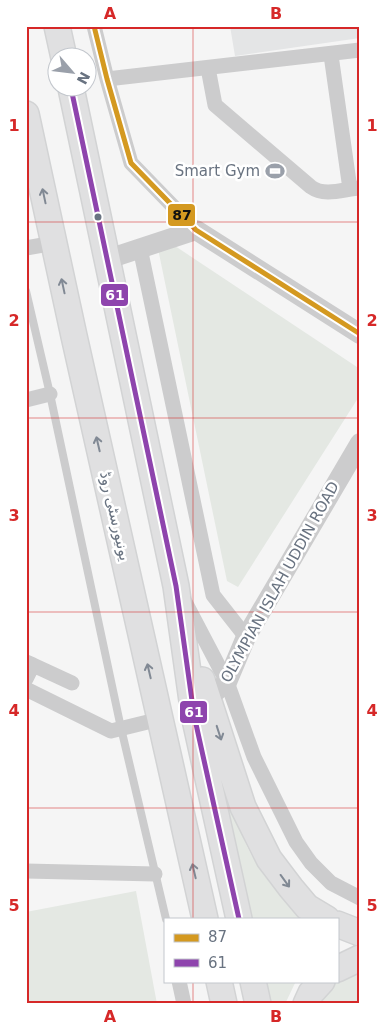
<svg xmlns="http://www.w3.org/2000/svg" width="386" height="1030" viewBox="0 0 386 1030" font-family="'DejaVu Sans','Noto Naskh Arabic',sans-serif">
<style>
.built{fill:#e4e5e6}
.green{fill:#e4e8e3}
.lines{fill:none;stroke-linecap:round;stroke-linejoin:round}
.primary-casing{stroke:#d2d3d4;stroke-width:28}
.service{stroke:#cccccd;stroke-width:8}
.minor{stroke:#cccccd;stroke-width:15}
.tertiary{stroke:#cccccd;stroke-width:20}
.primary{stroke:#e0e0e1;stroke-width:25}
.bus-1-casing{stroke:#fff;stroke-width:9}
.bus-2-casing{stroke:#fff;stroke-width:9}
.bus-1{stroke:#d49920;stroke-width:5}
.bus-2{stroke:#8e44ad;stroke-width:5}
.oneway{stroke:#818994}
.grid{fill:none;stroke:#d62828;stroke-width:1;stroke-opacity:0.55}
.bus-dot{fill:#697381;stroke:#fff;stroke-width:2}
.labels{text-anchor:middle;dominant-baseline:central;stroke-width:5;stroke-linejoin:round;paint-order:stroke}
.poi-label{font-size:15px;fill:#697381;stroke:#fff;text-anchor:end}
.street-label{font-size:15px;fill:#697381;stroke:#fff}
.line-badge{stroke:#fff;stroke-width:2}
.badge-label{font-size:14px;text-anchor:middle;font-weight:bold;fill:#fff}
.pale-badge-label{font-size:14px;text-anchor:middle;font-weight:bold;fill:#111}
.neatline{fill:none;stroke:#d62828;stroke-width:2}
.grid-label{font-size:16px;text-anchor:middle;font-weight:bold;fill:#d62828}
</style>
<rect width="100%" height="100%" fill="#f5f5f5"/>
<!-- built -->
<path class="built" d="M 230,26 L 360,26 L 360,38 L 235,56 Z"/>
<!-- green -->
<path class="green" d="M 169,242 L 360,369 L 360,395 L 238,587 L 227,581 L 157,244 Z
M 221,794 L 230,798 C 240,837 258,878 291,903 C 299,910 309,914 318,919 L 251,919 Z
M 136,891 L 157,1004 L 26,1004 L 26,912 Z
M 360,968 L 360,1004 L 317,1004 L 333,981 L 337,981 L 337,977 Z
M 266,981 L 296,981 L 285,1004 L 271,1004 Z"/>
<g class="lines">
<!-- primary casing -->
<g class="primary-casing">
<path id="primary" d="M 57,26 L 64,58
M 71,88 L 176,586 L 194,715 L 239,919
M 26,114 L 74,336 L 205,919
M 202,680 L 243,807 L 269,859 L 291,888 L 307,907 L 327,919
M 337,924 L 360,933
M 337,969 L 360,958
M 219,981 L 224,1004
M 253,981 L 258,1004
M 306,1004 L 311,993 L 322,981"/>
</g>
<!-- service -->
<path class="service" d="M 26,291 L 50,394 L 121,728 L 166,919"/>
<!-- minor -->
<path class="minor" d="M 94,26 L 107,79 L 131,163 L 196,230
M 331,55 L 350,189
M 208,68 L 215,105 L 311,187 C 325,197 344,189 360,188
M 107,79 L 360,50
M 26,248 L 54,243
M 140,248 L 213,595 L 246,637
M 26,400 L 50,394
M 184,600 L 227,682 L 254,757 L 296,842 L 311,863 L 331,883 L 360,898
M 26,662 L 33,665 L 26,679
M 33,665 L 72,683
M 26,689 L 111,731 L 160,719
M 26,871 L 155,874
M 179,981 L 184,1004"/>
<!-- tertiary -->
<path class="tertiary" d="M 108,259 L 196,230 L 360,334
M 199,709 L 207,699 L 227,682 L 246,637 L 360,443"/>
<!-- primary -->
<use href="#primary" class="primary"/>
<!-- bus-1 casing -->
<g class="bus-1-casing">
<path id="bus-1" d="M 94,26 L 107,79 L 131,163 L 196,230 L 360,334"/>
</g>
<!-- bus-2 casing -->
<g class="bus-2-casing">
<path id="bus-2" d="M 71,88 L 176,586 L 194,715 L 239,919"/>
</g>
<!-- bus-1 -->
<use href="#bus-1" class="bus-1"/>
<!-- bus-2 -->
<use href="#bus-2" class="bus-2"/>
</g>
<!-- one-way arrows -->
<defs><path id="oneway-shaft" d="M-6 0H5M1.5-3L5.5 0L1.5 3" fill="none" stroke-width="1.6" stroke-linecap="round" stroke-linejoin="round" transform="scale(1.25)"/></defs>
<g class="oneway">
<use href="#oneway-shaft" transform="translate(44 196) rotate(-102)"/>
<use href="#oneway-shaft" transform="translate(63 286) rotate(-102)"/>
<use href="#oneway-shaft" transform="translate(98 444) rotate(-103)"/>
<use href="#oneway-shaft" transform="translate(149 671) rotate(-103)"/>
<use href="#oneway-shaft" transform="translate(219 733) rotate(72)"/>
<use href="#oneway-shaft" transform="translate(194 871) rotate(-103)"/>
<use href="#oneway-shaft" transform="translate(285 881) rotate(54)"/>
</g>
<!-- grid -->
<path class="grid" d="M 193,26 L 193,919M 26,222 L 360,222M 26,418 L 360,418M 26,612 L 360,612M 26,808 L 360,808M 193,981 L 193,1004"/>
<!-- icons -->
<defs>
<g id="stadium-bare" transform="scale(1.5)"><path d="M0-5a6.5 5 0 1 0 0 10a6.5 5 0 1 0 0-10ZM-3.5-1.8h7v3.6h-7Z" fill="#9aa0aa" stroke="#fff" stroke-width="2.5" paint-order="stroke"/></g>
</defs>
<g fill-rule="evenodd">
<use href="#stadium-bare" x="275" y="171"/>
</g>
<!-- markers -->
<circle class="bus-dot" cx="98" cy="217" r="4.5"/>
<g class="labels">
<!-- poi labels -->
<g class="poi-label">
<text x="260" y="171">Smart Gym</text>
</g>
<!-- street labels -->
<g class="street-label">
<text transform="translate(115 516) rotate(77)">یونیورسٹی روڈ</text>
<text transform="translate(280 582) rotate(-61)">OLYMPIAN ISLAH UDDIN ROAD</text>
</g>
</g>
<g class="line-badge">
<rect x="167" y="203" width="29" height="24" rx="5" fill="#d49920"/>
<rect x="100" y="283" width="29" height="24" rx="5" fill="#8e44ad"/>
<rect x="179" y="700" width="29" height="24" rx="5" fill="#8e44ad"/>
</g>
<g class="badge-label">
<text x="115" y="300">61</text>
<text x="194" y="717">61</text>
</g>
<g class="pale-badge-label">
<text x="182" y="220">87</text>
</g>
<!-- border -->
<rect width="386" height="1030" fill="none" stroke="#ffffff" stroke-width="55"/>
<!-- legend -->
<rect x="164" y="918" width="175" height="65" fill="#ffffff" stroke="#c3c7cd"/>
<rect x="174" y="934" width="25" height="8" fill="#d49920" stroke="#c3c7cd"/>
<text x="208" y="942" font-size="15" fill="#697381">87</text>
<rect x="174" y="959" width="25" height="8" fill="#8e44ad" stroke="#c3c7cd"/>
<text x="208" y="968" font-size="15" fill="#697381">61</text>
<!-- north arrow -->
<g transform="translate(72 72) rotate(118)"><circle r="24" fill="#ffffff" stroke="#c3c7cd"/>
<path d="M0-4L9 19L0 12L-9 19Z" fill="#9aa0aa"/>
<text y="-8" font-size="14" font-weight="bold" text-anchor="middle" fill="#697381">N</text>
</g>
<rect x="28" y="28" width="330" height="974" class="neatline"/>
<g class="grid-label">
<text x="110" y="19">A</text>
<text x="276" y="19">B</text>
<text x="14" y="131">1</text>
<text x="372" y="131">1</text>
<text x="14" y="326">2</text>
<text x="372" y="326">2</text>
<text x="14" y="521">3</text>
<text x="372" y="521">3</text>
<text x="14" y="716">4</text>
<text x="372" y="716">4</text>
<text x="14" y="911">5</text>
<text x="372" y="911">5</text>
<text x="110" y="1022">A</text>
<text x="276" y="1022">B</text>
</g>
</svg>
